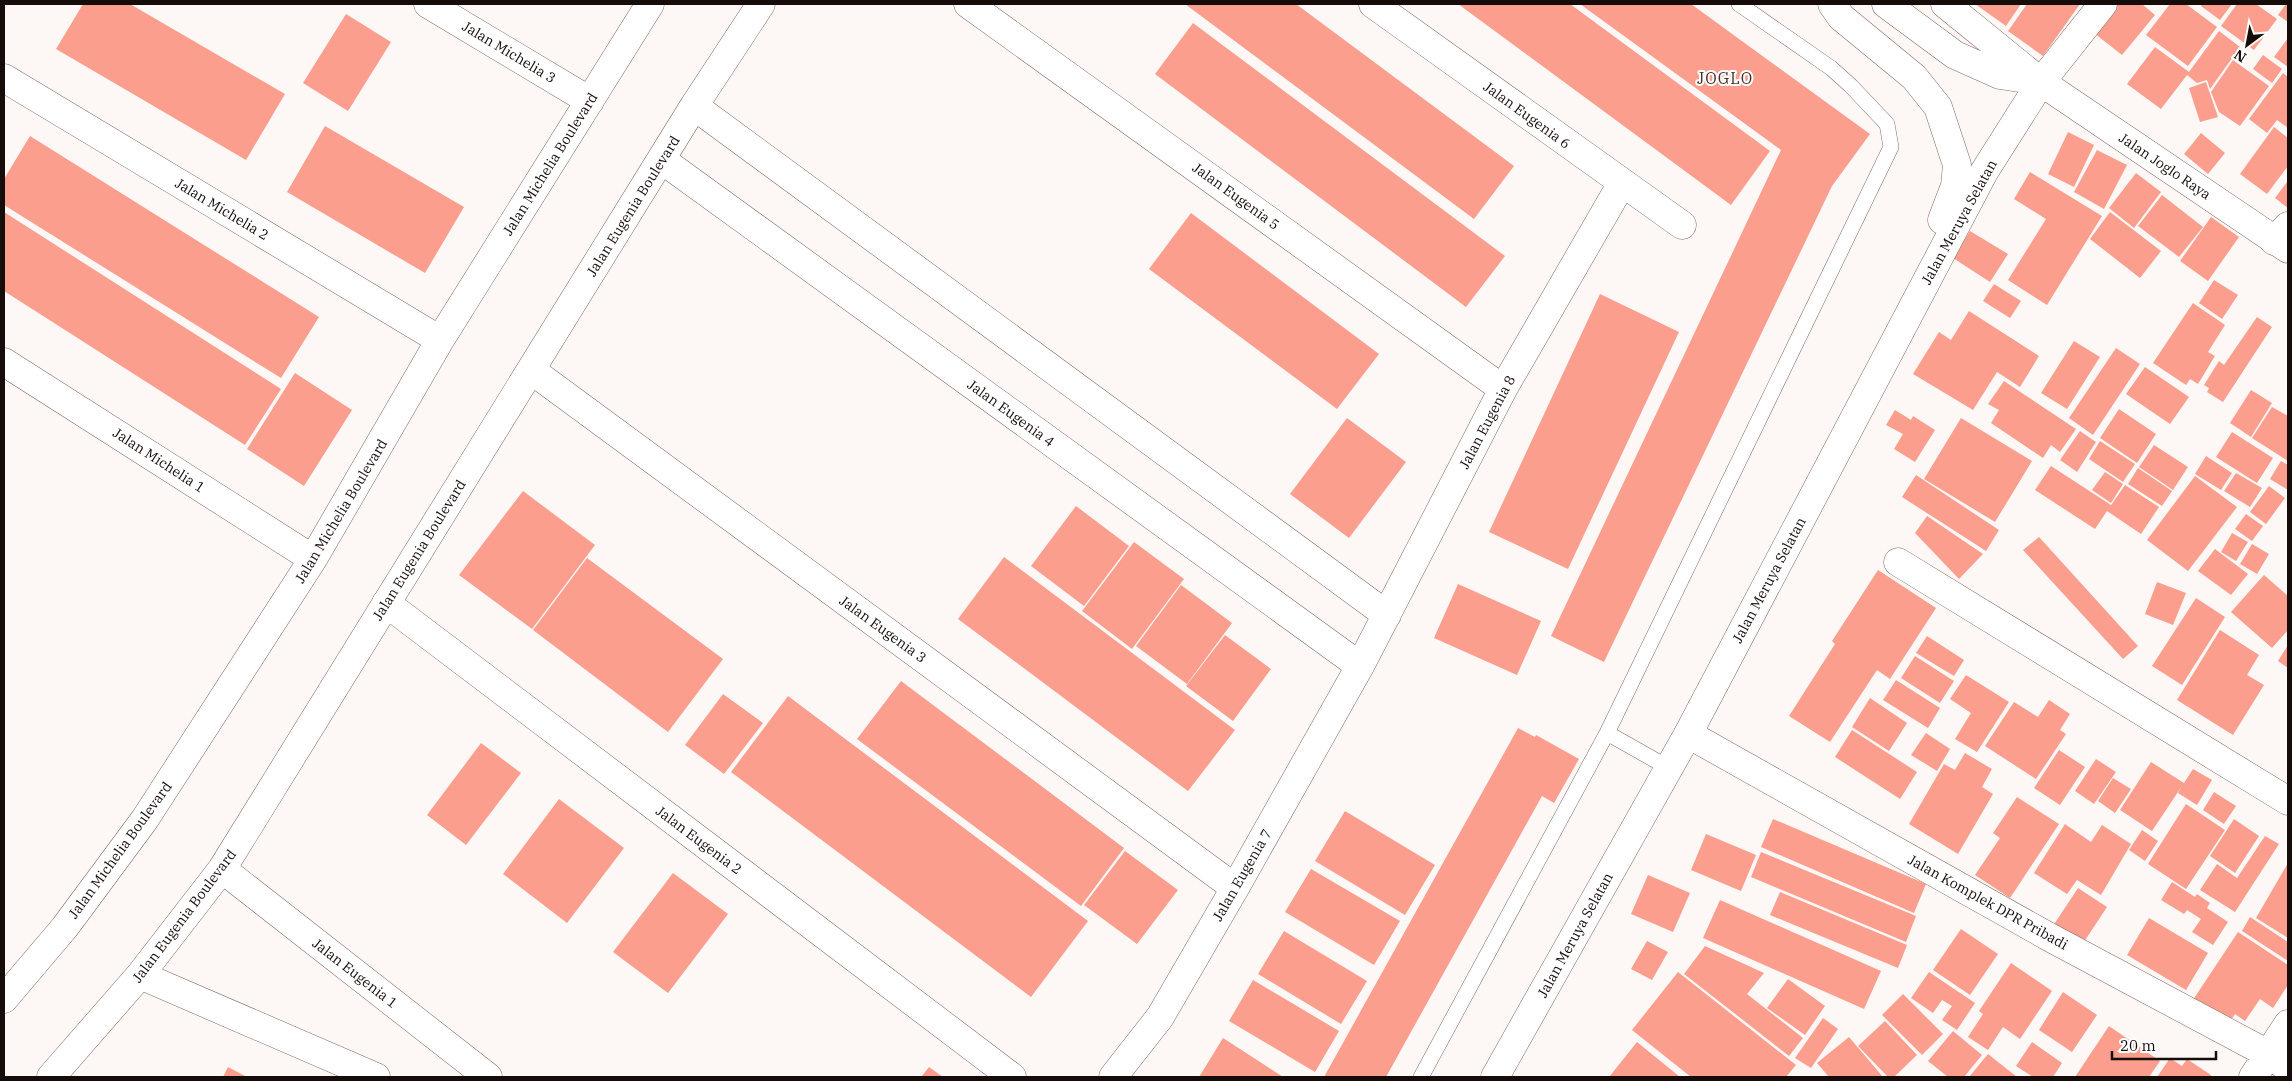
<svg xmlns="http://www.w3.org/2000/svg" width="2292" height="1081" viewBox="0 0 2292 1081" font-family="'IBM Plex Serif',serif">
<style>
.building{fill:#fc9e8e}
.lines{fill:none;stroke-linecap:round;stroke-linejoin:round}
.lane-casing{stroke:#856b66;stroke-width:16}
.street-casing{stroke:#856b66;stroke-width:29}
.secondary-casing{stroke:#856b66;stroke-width:29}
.lane{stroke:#fff;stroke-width:15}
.street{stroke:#fff;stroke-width:28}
.secondary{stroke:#fff;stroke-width:28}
.labels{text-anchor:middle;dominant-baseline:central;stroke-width:4;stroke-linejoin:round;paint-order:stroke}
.street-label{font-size:14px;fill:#160d0b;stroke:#fff}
.quarter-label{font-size:16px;letter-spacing:1px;fill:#462f2b;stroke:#fff}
</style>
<rect width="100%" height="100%" fill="#fdf7f6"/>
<!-- building -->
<path class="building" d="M 83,4 L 130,4 L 285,94 L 246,160 L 56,49 Z
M 1185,4 L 1296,4 L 1514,166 L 1474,219 Z
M 1458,4 L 1570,4 L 1770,151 L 1731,205 Z
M 1580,4 L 1691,4 L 1870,134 L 1832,186 L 1604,662 L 1551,636 L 1781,150 Z
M 1975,4 L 2021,4 L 2006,26 Z
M 2027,4 L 2080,4 L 2043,56 L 2008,31 Z
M 2117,4 L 2142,4 L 2155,15 L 2122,55 L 2094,33 Z
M 2170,4 L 2186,4 L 2217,27 L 2188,66 L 2146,35 Z
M 2202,4 L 2232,4 L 2220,20 L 2201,6 Z
M 2237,4 L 2256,4 L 2277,19 L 2254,50 L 2221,26 Z
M 2286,4 L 2288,4 L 2288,22 L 2278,15 Z
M 346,14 L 391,42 L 348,111 L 303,83 Z
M 1193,23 L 1505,256 L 1466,307 L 1155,74 Z
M 2219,31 L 2240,47 L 2210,89 L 2207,80 L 2197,83 L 2187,75 L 2161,109 L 2127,84 L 2155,47 L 2189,72 Z
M 2288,38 L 2288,67 L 2274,57 Z
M 2263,55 L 2282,69 L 2272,83 L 2253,69 Z
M 2233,60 L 2269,86 L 2240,126 L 2219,112 L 2211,92 Z
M 2283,73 L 2288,77 L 2288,128 L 2277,120 L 2267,133 L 2249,119 Z
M 2206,82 L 2218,117 L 2200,122 L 2189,88 Z
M 325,126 L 464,207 L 425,273 L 287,192 Z
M 2274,127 L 2288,138 L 2288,166 L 2267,194 L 2240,174 Z
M 2068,132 L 2094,145 L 2074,187 L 2048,174 Z
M 2201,133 L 2225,153 L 2208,174 L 2184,154 Z
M 30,136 L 319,317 L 281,378 L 4,205 L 4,179 Z
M 2097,150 L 2127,165 L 2104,209 L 2074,192 Z
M 2030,172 L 2102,216 L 2047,305 L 2008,280 L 2046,219 L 2014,199 Z
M 2136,173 L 2161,192 L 2134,228 L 2109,208 Z
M 2287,182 L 2288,184 L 2288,208 L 2275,198 Z
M 2162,195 L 2203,227 L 2179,257 L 2138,226 Z
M 4,212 L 281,389 L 245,445 L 4,291 Z
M 2110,212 L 2161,251 L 2140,278 L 2090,239 Z
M 1191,213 L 1379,354 L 1337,409 L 1149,269 Z
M 2211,217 L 2239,237 L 2208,281 L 2180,261 Z
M 1970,231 L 2008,254 L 1990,282 L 1953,258 Z
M 2214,280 L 2238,295 L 2222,319 L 2199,303 Z
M 1994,284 L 2021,301 L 2010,318 L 1983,301 Z
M 1600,294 L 1679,332 L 1568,569 L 1489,532 Z
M 2193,303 L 2225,325 L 2208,352 L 2215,356 L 2198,384 L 2190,379 L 2186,385 L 2153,363 Z
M 1969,311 L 2039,356 L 2020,387 L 1997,372 L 1973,410 L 1913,374 L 1939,332 L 1951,340 Z
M 2257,317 L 2272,327 L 2223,402 L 2207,392 L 2209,388 L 2204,385 L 2219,361 L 2224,365 Z
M 2074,341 L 2100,357 L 2067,409 L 2041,393 Z
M 2116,348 L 2140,364 L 2093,435 L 2069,418 Z
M 2145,367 L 2189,397 L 2170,424 L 2126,394 Z
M 295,373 L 352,410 L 304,486 L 247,449 Z
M 2004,381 L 2076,429 L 2060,452 L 2051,445 L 2043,458 L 1991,423 L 1999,410 L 1988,404 Z
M 2251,390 L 2272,403 L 2251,437 L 2230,423 Z
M 2272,407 L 2288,416 L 2288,461 L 2252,438 Z
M 2119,409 L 2156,434 L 2137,463 L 2100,438 Z
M 1895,410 L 1911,420 L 1913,416 L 1935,430 L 1915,462 L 1894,449 L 1903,434 L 1886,425 Z
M 1347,418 L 1406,462 L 1349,538 L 1290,494 Z
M 1961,418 L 2032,461 L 1995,522 L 1924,479 Z
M 2080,431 L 2096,442 L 2077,472 L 2060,460 Z
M 2232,432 L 2273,458 L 2257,483 L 2216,457 Z
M 2100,441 L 2135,464 L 2123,482 L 2089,459 Z
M 2154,445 L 2188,467 L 2173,490 L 2139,467 Z
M 2206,456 L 2232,473 L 2221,490 L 2195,474 Z
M 2281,461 L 2288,465 L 2288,490 L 2270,479 Z
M 2051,466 L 2111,505 L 2095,529 L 2035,490 Z
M 2138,468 L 2172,491 L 2162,506 L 2128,484 Z
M 2105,472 L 2123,484 L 2111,503 L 2092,490 Z
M 2236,473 L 2262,488 L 2250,507 L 2224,491 Z
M 1916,475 L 1999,530 L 1986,551 L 1902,497 Z
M 2195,476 L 2237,507 L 2188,571 L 2147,540 Z
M 2125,485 L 2159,507 L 2141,534 L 2107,511 Z
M 2269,486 L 2285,498 L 2266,524 L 2250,512 Z
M 523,491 L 595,545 L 532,629 L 459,575 Z
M 1076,506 L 1129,546 L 1084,606 L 1031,566 Z
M 2246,514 L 2263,526 L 2252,541 L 2235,529 Z
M 1927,516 L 1983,554 L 1959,579 L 1915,533 Z
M 2232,533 L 2248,542 L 2236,561 L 2221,552 Z
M 2039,537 L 2138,646 L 2123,659 L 2023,550 Z
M 1134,542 L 1184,579 L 1132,649 L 1082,611 Z
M 2252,544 L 2269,554 L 2257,574 L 2240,564 Z
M 2215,549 L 2248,574 L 2231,595 L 2198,571 Z
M 1004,557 L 1235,730 L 1188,791 L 958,619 Z
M 587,558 L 723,659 L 668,732 L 533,630 Z
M 1878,570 L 1936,608 L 1890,679 L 1877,670 L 1830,742 L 1789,716 L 1835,644 L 1832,641 Z
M 2264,575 L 2288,596 L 2288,630 L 2272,648 L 2231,612 Z
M 2157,582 L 2186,593 L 2173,625 L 2145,614 Z
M 1458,584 L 1541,621 L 1517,675 L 1434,638 Z
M 1181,585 L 1232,623 L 1187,684 L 1136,646 Z
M 2196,598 L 2225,617 L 2182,685 L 2152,666 Z
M 2220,630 L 2259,655 L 2247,675 L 2264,685 L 2233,735 L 2177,700 Z
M 1225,635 L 1271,669 L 1233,721 L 1186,686 Z
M 1927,636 L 1964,660 L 1954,676 L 1916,653 Z
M 2288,645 L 2288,668 L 2278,661 Z
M 1915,656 L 1954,681 L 1940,703 L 1901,678 Z
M 1966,675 L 2009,702 L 1977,752 L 1955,739 L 1971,713 L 1950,699 Z
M 1896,680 L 1940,708 L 1928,728 L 1883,700 Z
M 901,681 L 1124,848 L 1081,906 L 857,739 Z
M 723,694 L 763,723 L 724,774 L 685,745 Z
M 788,696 L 1088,921 L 1031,997 L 731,772 Z
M 1870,698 L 1907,723 L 1889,751 L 1852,727 Z
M 2049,700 L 2070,714 L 2060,730 L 2066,734 L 2036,779 L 1985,746 L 2014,702 L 2038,717 Z
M 1518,728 L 1535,737 L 1536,735 L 1579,759 L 1554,803 L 1542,796 L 1386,1077 L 1324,1077 Z
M 1852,730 L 1917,772 L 1900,799 L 1835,757 Z
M 1926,733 L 1950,749 L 1937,771 L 1911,755 Z
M 481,743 L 521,773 L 466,845 L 427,815 Z
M 2059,750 L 2085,767 L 2060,805 L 2034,788 Z
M 1965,753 L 1992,769 L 1982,787 L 1993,794 L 1958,854 L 1909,824 L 1944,764 L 1955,770 Z
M 2096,759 L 2116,772 L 2094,804 L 2075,791 Z
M 2151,762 L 2184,783 L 2193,769 L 2212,780 L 2197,805 L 2178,793 L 2182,786 L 2152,831 L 2120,810 Z
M 2113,778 L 2131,789 L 2115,813 L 2098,801 Z
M 2214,792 L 2236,806 L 2224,824 L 2203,810 Z
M 2017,797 L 2059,824 L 2010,898 L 1975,875 L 2000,838 L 1993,833 Z
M 559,799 L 624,848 L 567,923 L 503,874 Z
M 2186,804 L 2225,830 L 2186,889 L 2148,864 Z
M 1345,811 L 1435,865 L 1405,915 L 1315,861 Z
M 1773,819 L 1926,884 L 1914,913 L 1761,847 Z
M 2234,819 L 2259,836 L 2235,873 L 2210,856 Z
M 2065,824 L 2091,842 L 2102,825 L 2131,844 L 2101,895 L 2077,880 L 2067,894 L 2034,873 Z
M 2142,830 L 2158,841 L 2145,861 L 2129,850 Z
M 1706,834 L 1756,855 L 1741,891 L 1691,870 Z
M 2265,836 L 2279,844 L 2235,912 L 2200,890 L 2217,864 L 2237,878 Z
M 1125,851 L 1178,890 L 1137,944 L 1084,905 Z
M 1761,852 L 1916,916 L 1906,942 L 1751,877 Z
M 2288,863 L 2288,938 L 2256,918 Z
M 1311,869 L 1400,921 L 1374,965 L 1285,912 Z
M 673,873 L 728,914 L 668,993 L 613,952 Z
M 1648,875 L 1690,893 L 1673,932 L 1631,914 Z
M 2172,882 L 2195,897 L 2197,894 L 2210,903 L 2207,908 L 2228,922 L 2213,945 L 2192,932 L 2201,919 L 2187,910 L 2184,914 L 2161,900 Z
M 2078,888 L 2107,907 L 2080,948 L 2051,929 Z
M 1780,892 L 1907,945 L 1898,968 L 1770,915 Z
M 1720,900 L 1881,971 L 1864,1009 L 1703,938 Z
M 2250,917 L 2288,942 L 2288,961 L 2242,931 Z
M 2149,918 L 2208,953 L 2186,990 L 2127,955 Z
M 1961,929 L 1998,954 L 1970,995 L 1933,970 Z
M 1284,931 L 1367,981 L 1341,1024 L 1258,974 Z
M 2238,932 L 2288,965 L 2288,985 L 2273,1008 L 2260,999 L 2245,1021 L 2235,1014 L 2225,1029 L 2189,1006 Z
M 1647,941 L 1668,952 L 1652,980 L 1631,969 Z
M 1705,946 L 1764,973 L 1747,994 L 1803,1038 L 1789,1056 L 1684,974 Z
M 2011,963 L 2052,991 L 2020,1039 L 2003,1027 L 1988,1050 L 1968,1037 L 1983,1014 L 1979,1011 Z
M 1678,972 L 1796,1065 L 1786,1077 L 1691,1077 L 1632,1030 Z
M 1929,972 L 1975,1003 L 1957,1030 L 1942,1020 L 1952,1006 L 1942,1000 L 1933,1013 L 1911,998 Z
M 1788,979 L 1825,1006 L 1805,1035 L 1767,1008 Z
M 1253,980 L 1339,1031 L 1315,1072 L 1229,1021 Z
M 2063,992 L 2097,1015 L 2072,1052 L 2039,1030 Z
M 1903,994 L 1943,1034 L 1922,1055 L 1882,1015 Z
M 1823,1018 L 1838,1029 L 1811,1068 L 1795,1058 Z
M 1885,1021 L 1917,1055 L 1894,1077 L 1888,1077 L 1858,1046 Z
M 2109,1026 L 2160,1061 L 2149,1077 L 2075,1077 Z
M 1953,1031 L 1982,1055 L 1964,1077 L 1948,1077 L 1928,1061 Z
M 1849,1037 L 1883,1077 L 1829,1077 L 1817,1063 Z
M 1223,1038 L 1283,1077 L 1199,1077 Z
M 1637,1042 L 1680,1077 L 1609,1077 Z
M 2032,1042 L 2062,1063 L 2053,1077 L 2033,1077 L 2016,1066 Z
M 1988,1054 L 2017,1077 L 1969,1077 Z
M 2170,1058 L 2182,1066 L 2187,1059 L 2211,1075 L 2210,1077 L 2157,1077 Z
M 228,1067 L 247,1077 L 223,1077 Z
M 929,1067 L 943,1077 L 921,1077 Z"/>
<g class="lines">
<!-- lane casing -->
<g class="lane-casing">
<path id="lane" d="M 1607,733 L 1669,768
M 1421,1077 L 1607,733 L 1891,147 L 1887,124 L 1851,86 L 1831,68 L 1739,4"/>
</g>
<!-- street casing -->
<g class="street-casing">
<path id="street" d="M 428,4 L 590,101
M 968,4 L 1503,389
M 1373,4 L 1682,225
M 4,78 L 440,340
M 694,106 L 1387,615
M 662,160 L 1360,666
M 2274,241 L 2288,226
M 4,362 L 313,559
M 531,370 L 1235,888
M 1898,562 L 2288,801
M 386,603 L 1012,1077
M 1688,734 L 2051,938 L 2270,1055 L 2288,1068
M 222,869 L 488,1077
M 140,975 L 376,1077
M 4,999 L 65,927 L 145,819 L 313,559 L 440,340 L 650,4
M 51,1077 L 140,975 L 222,869 L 694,106 L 761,4
M 1113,1077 L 1160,1017 L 1235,888 L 1360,666 L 1503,389 L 1622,183
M 2253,1077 L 2288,1024"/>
</g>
<!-- secondary casing -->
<g class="secondary-casing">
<path id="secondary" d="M 1832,4 L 1841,17 L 1914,77 L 1938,107 L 1957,165 L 1955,186 L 1942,220
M 1886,4 L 1955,55 L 2000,75 L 2040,81
M 1945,4 L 2041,82 L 2288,249
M 1495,1077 L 1688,734 L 1984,172 L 2041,82 L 2103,4"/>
</g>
<!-- lane -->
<use href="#lane" class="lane"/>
<!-- street -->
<use href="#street" class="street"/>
<!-- secondary -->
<use href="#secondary" class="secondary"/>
</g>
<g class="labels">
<!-- street labels -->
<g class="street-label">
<text transform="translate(509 52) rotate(31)">Jalan Michelia 3</text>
<text transform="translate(1527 115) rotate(36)">Jalan Eugenia 6</text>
<text transform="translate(550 164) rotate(-58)">Jalan Michelia Boulevard</text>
<text transform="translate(2165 166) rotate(34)">Jalan Joglo Raya</text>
<text transform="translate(1236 196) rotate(36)">Jalan Eugenia 5</text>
<text transform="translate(633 206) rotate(-58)">Jalan Eugenia Boulevard</text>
<text transform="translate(222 209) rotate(31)">Jalan Michelia 2</text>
<text transform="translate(1959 222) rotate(-61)">Jalan Meruya Selatan</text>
<text transform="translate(1011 413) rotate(36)">Jalan Eugenia 4</text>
<text transform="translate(1487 422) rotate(-62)">Jalan Eugenia 8</text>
<text transform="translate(159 460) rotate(33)">Jalan Michelia 1</text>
<text transform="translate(341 511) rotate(-59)">Jalan Michelia Boulevard</text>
<text transform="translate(419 550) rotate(-58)">Jalan Eugenia Boulevard</text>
<text transform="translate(1769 580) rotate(-62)">Jalan Meruya Selatan</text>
<text transform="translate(883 629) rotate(36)">Jalan Eugenia 3</text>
<text transform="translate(699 840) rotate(37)">Jalan Eugenia 2</text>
<text transform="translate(120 850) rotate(-54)">Jalan Michelia Boulevard</text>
<text transform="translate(1242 875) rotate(-60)">Jalan Eugenia 7</text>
<text transform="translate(1988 902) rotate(29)">Jalan Komplek DPR Pribadi</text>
<text transform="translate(184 916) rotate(-53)">Jalan Eugenia Boulevard</text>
<text transform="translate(1575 935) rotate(-61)">Jalan Meruya Selatan</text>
<text transform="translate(355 973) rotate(38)">Jalan Eugenia 1</text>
</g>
<!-- quarter labels -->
<g class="quarter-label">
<text x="1725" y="78">JOGLO</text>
</g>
</g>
<!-- border -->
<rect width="2292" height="1081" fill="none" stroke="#160d0b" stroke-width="10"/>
<!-- north arrow -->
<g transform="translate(2247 45) rotate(212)" stroke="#ffffff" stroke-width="4" paint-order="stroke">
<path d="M0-4L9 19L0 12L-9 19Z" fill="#160d0b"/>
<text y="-8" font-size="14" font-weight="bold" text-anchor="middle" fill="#160d0b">N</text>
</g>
<!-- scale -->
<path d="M2112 1051v8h104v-8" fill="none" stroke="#160d0b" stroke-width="2.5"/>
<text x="2120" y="1051" font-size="15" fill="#160d0b" stroke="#ffffff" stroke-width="4" paint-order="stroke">20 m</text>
</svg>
